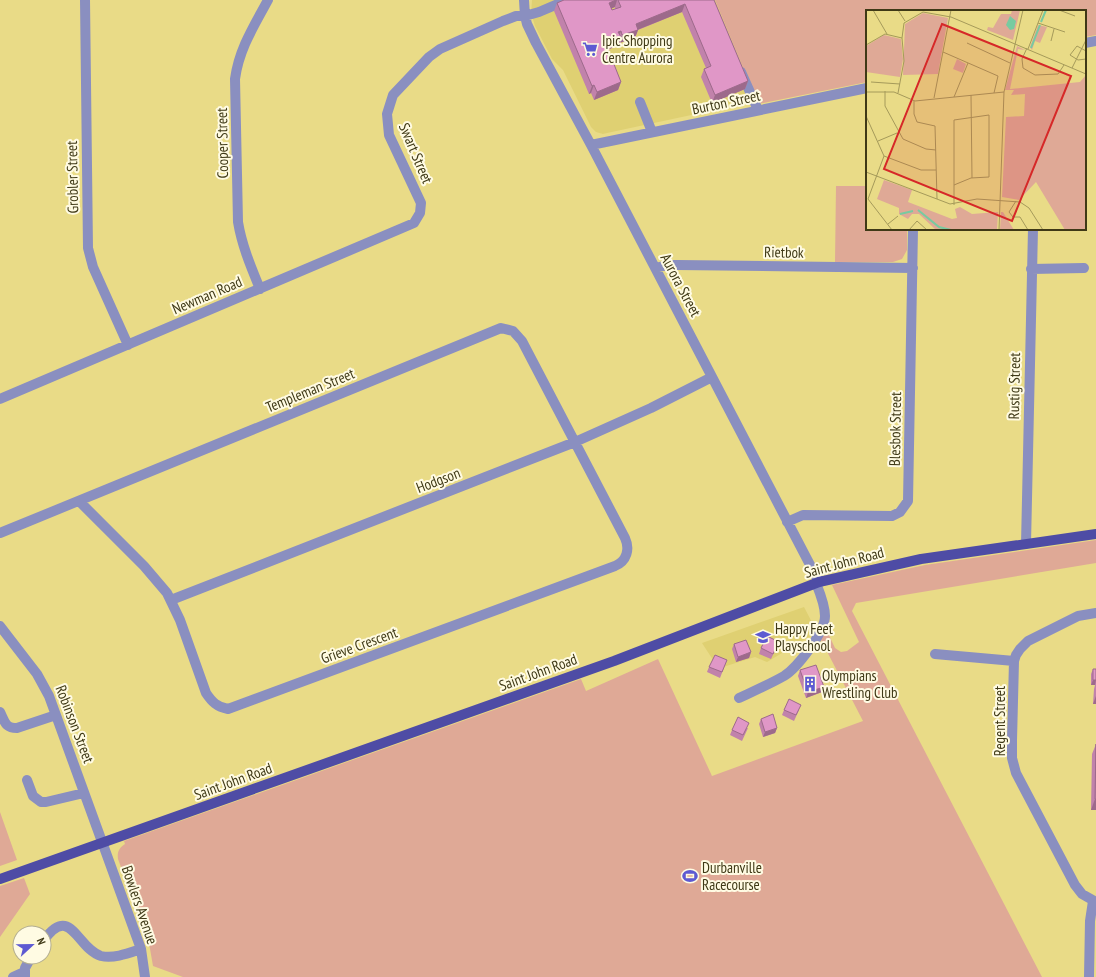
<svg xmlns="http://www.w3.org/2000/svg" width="1096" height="977" viewBox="0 0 1096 977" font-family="'PT Sans Narrow',sans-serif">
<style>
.built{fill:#dfd072}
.green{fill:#dfa996}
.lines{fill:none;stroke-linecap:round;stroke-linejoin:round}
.minor{stroke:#8a8fc0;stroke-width:10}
.major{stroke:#4e4ca5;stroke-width:10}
.wall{fill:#c182ab;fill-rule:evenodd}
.shaded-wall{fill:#9d6a8b}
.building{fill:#e097c7;stroke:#9d6a8b}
.labels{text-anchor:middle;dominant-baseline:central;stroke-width:4;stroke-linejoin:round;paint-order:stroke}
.poi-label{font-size:15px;fill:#3f3916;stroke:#fffbe3;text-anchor:start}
.street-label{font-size:15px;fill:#3f3916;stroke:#fffbe3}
.inset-river{fill:none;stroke:#77cba0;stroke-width:2}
.inset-road{fill:none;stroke:#a59a5a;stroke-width:1}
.view{fill:#d62828;fill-opacity:0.15;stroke:#d62828;stroke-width:2}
.inset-edge{fill:none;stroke:#3f3916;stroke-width:2}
</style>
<rect width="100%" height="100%" fill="#e9db87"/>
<!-- built -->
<path class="built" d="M 532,0 L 715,0 L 757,101 L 607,133 L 603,134 L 596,132 L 591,127 L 563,70 L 552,59 L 535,26 L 531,13 Z
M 804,607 L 817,632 L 767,662 L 755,657 L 707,672 L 713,660 L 702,643 Z"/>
<!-- green -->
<path class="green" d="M 715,0 L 1096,0 L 1096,35 L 1085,37 L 1085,11 L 867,11 L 867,82 L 758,104 Z
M 836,186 L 867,186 L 867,229 L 907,229 L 907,250 L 902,259 L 893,262 L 835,262 Z
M 1096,540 L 1096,563 L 856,603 L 852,611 L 1042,977 L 183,977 L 153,966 L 149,943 L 118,859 C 117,852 119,848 125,844 L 124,841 L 581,679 L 586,691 L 658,659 L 712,776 L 863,721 L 820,638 L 823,633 L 827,631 L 835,648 L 841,652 L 847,651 L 859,642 L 832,585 L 925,565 Z
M 0,812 L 17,860 L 0,866 Z
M 24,878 L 30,894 L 0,937 L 0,886 Z"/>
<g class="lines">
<!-- minor -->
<path class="minor" d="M 85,0 L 88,248 L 93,267 L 128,345
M 524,0 L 525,16 L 527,24 L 536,43 L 591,145 L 819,582
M 1085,43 L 1096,41
M 741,72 L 758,110
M 640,102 L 652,132
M 591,145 L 867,88
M 655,268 L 668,265 L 677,265 L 913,268
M 1031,269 L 1084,268
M 260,289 C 251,267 242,246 238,222 L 235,79 C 239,49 254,26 268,0
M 0,399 L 414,223 L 420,213 L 421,203 L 389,135 L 387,114 L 393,95 L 429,57 L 440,49 L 503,21 L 516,16 L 525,16 L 539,12 L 565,1 L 565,0
M 787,522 L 803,515 L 892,516 L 900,512 L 908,501 L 913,229
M 0,533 L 501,328 L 513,331 L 522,341 L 625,538 C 630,549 627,561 615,566 L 228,709 C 217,707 212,702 206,693 L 180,620 L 167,593 L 144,566 L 79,501
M 1026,544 L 1033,229
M 171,600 L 575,442 L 651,408 L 712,377
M 1096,613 L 1078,616 L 1028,641 L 1020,649 L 1016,655 L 1014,661 L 1012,740 L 1012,758 L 1016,773 L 1075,885 L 1082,894 L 1096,902
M 0,626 L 37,674 L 49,696 L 141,949 L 145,977
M 935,654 L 1014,661
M 739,698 C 754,691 770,684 784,676 C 797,668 825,632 825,616 C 825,605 820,593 816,583
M 0,712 C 5,722 5,728 17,728 L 56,715
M 27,780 L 33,796 L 41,802 L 46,802 L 84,793
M 44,940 C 71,903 77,949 101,956 C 114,959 129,953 141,949
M 13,977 L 24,972
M 25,977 L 25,968 L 31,957
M 1089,977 L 1090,921 L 1093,901"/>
<!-- major -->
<path class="major" d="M 0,879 L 614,661 L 819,582 L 921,559 L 1096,534"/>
</g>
<!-- wall -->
<path class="wall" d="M 564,0 L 714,0 L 748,81 L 745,89 L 712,103 L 701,77 L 704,69 L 706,68 L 682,12 L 638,30 L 635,38 L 619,43 L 619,42 L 618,45 L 608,50 L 621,82 L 618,90 L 594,100 L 591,93 L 589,94 L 554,11 L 557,3 ZM 615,7 L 615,9 L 612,10 L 612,8 Z
M 779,642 L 771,659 L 759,654 L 761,648 Z
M 734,644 L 751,652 L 749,658 L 736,662 L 732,649 Z
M 727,660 L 720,678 L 707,672 L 709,667 Z
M 1093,669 L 1096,669 L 1096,704 L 1093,704 L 1094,689 L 1095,685 L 1091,685 L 1091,674 Z
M 800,670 L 822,692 L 806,698 L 798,676 Z
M 784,710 L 799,710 L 794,721 L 782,715 Z
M 761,719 L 777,728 L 775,733 L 763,737 L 759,724 Z
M 748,728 L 742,741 L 730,735 L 732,730 Z
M 1096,744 L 1096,810 L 1091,810 L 1092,754 Z"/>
<!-- shaded-wall -->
<path class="shaded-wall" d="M 616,0 L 617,0 L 615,7 L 606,11 L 609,3 Z
M 685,4 L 682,12 L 637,30 L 638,30 L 635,38 L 619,43 L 622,35 L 636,24 Z
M 621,31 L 618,39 L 621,37 L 618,45 L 603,52 L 606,44 L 618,32 Z
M 748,81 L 745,89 L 712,103 L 715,95 Z
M 621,82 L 618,90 L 594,100 L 597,92 Z
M 594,85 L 591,93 L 589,94 L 592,86 Z
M 751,652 L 749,658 L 736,662 L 738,657 Z
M 1093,680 L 1096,680 L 1095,685 L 1091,685 Z
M 824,687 L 822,692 L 806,698 L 808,692 Z
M 1096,696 L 1096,704 L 1093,704 Z
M 777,728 L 775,733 L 763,737 L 765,732 Z
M 1095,799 L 1096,799 L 1096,810 L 1091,810 Z"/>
<!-- building -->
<path class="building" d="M 564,0 L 616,0 L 609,3 L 612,10 L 621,7 L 618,0 L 714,0 L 748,81 L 715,95 L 704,69 L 711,66 L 685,4 L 636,24 L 638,30 L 622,35 L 621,31 L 618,32 L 621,37 L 606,44 L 621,82 L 597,92 L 594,85 L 592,86 L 557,3 Z
M 767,636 L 779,642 L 773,654 L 761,648 Z
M 746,640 L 751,652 L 738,657 L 734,644 Z
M 715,655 L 727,660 L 722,672 L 709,667 Z
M 816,665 L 824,687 L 808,692 L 800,670 Z
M 1093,669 L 1096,669 L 1096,680 L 1093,680 Z
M 789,699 L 801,705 L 796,715 L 784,710 Z
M 773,714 L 777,728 L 765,732 L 761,719 Z
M 738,717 L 749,723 L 743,735 L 732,730 Z
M 1096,744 L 1096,799 L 1095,799 Z"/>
<!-- icons -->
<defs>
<g id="supermarket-bare" transform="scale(1.2)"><path d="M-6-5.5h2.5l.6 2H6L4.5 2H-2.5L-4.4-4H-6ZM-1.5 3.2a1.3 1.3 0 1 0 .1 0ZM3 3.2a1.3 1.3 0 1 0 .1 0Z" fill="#5e5ad2" stroke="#fffbe3" stroke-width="2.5" paint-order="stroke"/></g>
<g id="school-bare" transform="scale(1.2)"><path d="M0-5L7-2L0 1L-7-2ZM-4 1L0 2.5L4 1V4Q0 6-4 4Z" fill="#5e5ad2" stroke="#fffbe3" stroke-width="2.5" paint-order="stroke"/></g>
<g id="building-bare" transform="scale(1.2)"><path d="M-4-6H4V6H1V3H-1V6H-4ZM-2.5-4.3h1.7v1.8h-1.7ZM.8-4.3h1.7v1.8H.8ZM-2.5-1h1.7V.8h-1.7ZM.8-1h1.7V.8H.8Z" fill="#5e5ad2" stroke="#fffbe3" stroke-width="2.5" paint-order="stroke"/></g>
<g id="stadium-bare" transform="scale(1.2)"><path d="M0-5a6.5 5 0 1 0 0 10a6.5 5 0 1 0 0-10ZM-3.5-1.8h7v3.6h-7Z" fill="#5e5ad2" stroke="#fffbe3" stroke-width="2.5" paint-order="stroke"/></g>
</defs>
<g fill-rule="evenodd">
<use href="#supermarket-bare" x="590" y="49"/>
<use href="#school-bare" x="763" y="637"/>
<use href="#building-bare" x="810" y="684"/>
<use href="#stadium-bare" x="690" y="876"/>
</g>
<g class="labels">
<!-- poi labels -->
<g class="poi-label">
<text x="602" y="40">Ipic Shopping<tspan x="602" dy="17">Centre Aurora</tspan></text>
<text x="775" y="628">Happy Feet<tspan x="775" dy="17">Playschool</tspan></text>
<text x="822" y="675">Olympians<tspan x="822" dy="17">Wrestling Club</tspan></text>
<text x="702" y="867">Durbanville<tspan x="702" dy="17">Racecourse</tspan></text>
</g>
<!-- street labels -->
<g class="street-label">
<text transform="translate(726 102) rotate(-12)">Burton Street</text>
<text transform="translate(222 143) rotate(-91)">Cooper Street</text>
<text transform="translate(416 153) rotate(67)">Swart Street</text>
<text transform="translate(72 177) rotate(-91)">Grobler Street</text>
<text transform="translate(784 252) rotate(1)">Rietbok</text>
<text transform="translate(681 285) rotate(62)">Aurora Street</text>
<text transform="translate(207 295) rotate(-23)">Newman Road</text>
<text transform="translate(1014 386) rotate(-89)">Rustig Street</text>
<text transform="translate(310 390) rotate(-22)">Templeman Street</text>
<text transform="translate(895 429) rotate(-89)">Blesbok Street</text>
<text transform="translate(438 480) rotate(-21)">Hodgson</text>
<text transform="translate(844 562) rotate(-15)">Saint John Road</text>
<text transform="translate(359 645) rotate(-20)">Grieve Crescent</text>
<text transform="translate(538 672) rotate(-20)">Saint John Road</text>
<text transform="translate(999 721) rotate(-90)">Regent Street</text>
<text transform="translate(75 724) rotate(69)">Robinson Street</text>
<text transform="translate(233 781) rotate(-20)">Saint John Road</text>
<text transform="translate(140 905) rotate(71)">Bowlers Avenue</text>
</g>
</g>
<!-- overview -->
<g transform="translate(866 10)">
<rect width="220" height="220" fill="#e9db87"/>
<path d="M 146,0 L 154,0 L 147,30 L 121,20 L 122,17 L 127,18 L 135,4 L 145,4 ZM 57,3 L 82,8 L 72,64 L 37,65 L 39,14 ZM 172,15 L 181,17 L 174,33 L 169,31 L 166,40 L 164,37 ZM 18,25 L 35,29 L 37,49 L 34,67 L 0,62 L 0,36 ZM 151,36 L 159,40 L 152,39 L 144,79 L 214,72 L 220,65 L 220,220 L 199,220 L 170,172 L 153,190 L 136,187 L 140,107 L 158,106 L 159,84 L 145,85 L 148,80 L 139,80 ZM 91,49 L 100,54 L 97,63 L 87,59 ZM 18,170 L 46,180 L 42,192 L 86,209 L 91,208 L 89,199 L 94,197 L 106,204 L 132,202 L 131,220 L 70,220 L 53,204 L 46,204 L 42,209 L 33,204 L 33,198 L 11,189 ZM 135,202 L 137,202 L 148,220 L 134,220 Z" fill="#dfa996"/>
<path d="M 144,6 L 150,11 L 148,19 L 144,20 L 140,15 Z" fill="#77cba0"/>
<path class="inset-river" d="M 175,12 L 180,0M 165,38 L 174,15M 52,200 L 73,217 L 85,220M 34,204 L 47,201"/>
<path class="inset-road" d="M 7,0 L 21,24M 32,0 L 39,11M 193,0 L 209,6M 172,13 L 199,22M 185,31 L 188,19M 101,33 L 144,53M 0,35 L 19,24 L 36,28M 161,38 L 156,49 L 157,58 L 169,65 L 192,64 L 198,55M 162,39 L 177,0M 220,41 L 211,36 L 204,45 L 212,50 L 220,49M 77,42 L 132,66 L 128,83M 206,58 L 220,30M 5,72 L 34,74M 19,81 L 19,96 L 37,129 L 60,139 L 70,140M 0,82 L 28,82 L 49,91 L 138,82M 32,83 L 38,51 L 36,28 L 38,13 L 57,2 L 85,7 L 220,64M 105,85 L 106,168M 88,87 L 102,53M 68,88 L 85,0M 48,91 L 48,104 L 51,112 L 69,116 L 71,189M 0,106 L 18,146 L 55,160 L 70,160M 12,131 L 31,123M 18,146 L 2,189 L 26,220M 0,162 L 84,194 L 111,189 L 154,192 L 163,198 L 177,220M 88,175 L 105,168 L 123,167 L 123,105 L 88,110 L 88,195M 150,191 L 143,202 L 147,207 L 154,207 L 162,220M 22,214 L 32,206M 43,220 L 51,211 L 61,220M 133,220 L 138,82 L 157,0"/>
<path class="view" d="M 76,14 L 205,66 L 146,211 L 18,159 Z"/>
<rect width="220" height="220" class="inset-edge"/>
</g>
<!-- north arrow -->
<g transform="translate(32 945) rotate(68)"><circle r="19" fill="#fffbe3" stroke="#b2ad91"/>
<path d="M0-3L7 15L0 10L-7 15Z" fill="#5e5ad2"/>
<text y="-6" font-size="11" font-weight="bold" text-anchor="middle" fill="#3f3916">N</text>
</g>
</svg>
